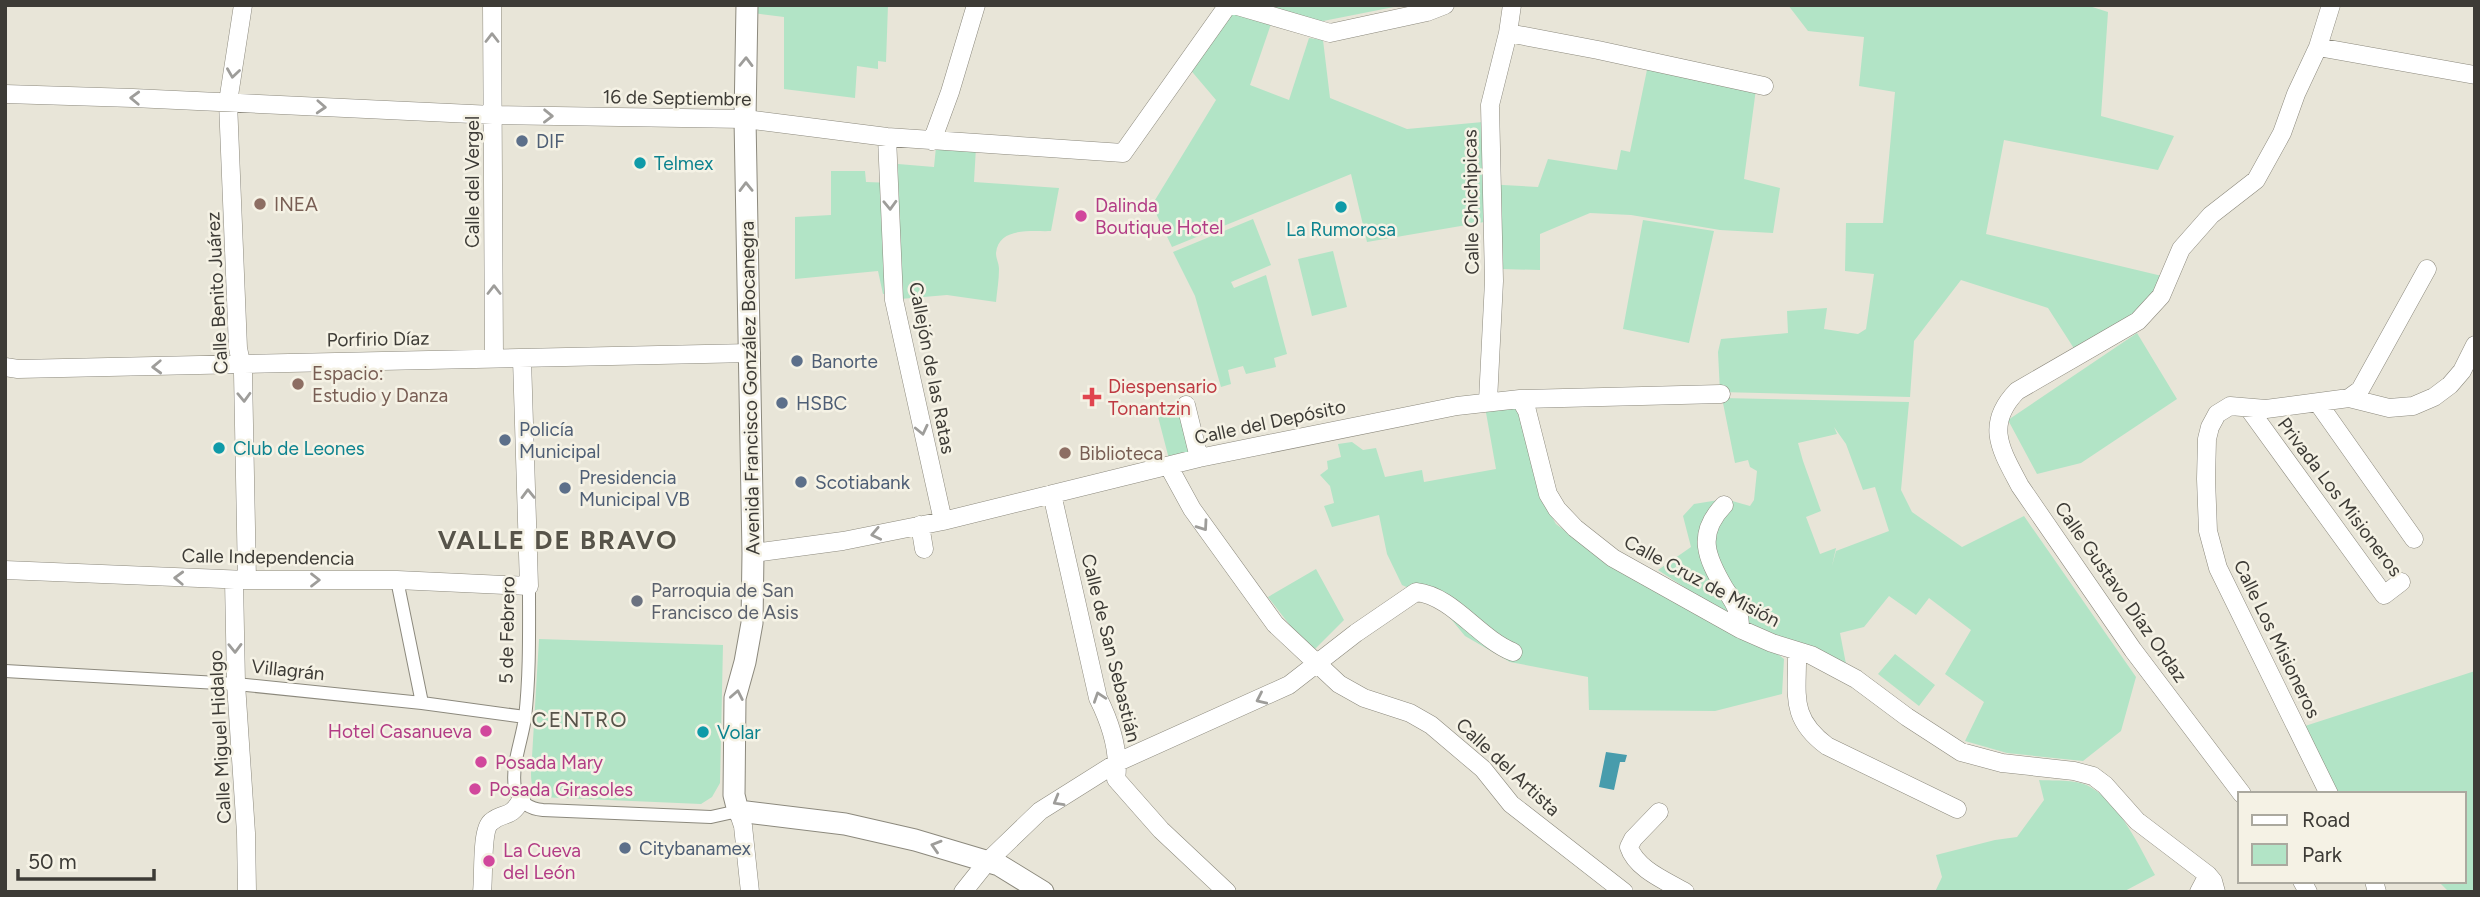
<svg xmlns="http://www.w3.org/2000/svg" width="2480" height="897" viewBox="0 0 2480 897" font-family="Figtree,sans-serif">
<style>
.green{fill:#b2e4c6;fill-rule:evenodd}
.water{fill:#489cac}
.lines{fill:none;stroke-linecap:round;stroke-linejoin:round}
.pedestrian-casing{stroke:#8c897d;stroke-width:14}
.minor-casing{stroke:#8c897d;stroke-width:19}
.tertiary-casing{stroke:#8c897d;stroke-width:23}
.pedestrian{stroke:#fff;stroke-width:12}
.minor{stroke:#fff;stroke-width:18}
.tertiary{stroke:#fff;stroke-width:21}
.oneway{stroke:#9e9d9a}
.service-dot{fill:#5c6f8a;stroke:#f5f2e5;stroke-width:2.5}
.culture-dot{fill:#0f9aa8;stroke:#f5f2e5;stroke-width:2.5}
.education-dot{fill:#8d6e63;stroke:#f5f2e5;stroke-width:2.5}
.hotel-dot{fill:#d1479c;stroke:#f5f2e5;stroke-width:2.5}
.health-dot{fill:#e0444e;stroke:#f5f2e5;stroke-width:2.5}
.worship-dot{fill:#6b7280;stroke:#f5f2e5;stroke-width:2.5}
.labels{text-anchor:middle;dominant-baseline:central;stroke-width:5;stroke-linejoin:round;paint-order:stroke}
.street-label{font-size:19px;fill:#3d3b36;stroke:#f5f2e5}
.service-label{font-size:19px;fill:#4e5e75;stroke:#f5f2e5;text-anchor:start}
.culture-label{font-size:19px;fill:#0d838f;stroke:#f5f2e5;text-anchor:start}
.education-label{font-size:19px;fill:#785e54;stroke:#f5f2e5;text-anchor:start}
.hotel-label{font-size:19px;fill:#b23c85;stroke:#f5f2e5;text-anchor:start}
.health-label{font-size:19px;fill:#be3a42;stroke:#f5f2e5;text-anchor:start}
.worship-label{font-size:19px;fill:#5b616d;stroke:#f5f2e5;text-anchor:start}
.neighbourhood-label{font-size:21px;letter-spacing:2px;fill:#57544a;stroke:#f5f2e5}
.district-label{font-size:26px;font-weight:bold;letter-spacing:2px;fill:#57544a;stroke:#f5f2e5}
</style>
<rect width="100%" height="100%" fill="#e8e5d8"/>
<!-- green -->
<path class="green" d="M 754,5 L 888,5 L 886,62 L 878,61 L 878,69 L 857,66 L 855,98 L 784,89 L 784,17 L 753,13 Z
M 1254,5 L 1404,5 L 1318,22 Z
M 1788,5 L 2086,5 L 2108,12 L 2101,116 L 2174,136 L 2158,170 L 2004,140 L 1986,234 L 2162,276 C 2148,314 2108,330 2075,350 L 2048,308 L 1961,280 L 1914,341 L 1910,397 L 1720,392 L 1718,352 L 1721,339 L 1788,333 L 1787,311 L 1827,308 L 1824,329 L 1858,334 L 1866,329 L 1874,274 L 1845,271 L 1846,223 L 1883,223 L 1895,92 L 1859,86 L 1864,37 L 1808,31 Z
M 1229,9 L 1272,21 L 1250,85 L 1289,100 L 1309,38 L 1323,40 L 1330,98 L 1407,129 L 1483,122 L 1485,184 L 1538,187 L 1548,159 L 1617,170 L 1621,150 L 1630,152 L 1648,65 L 1756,89 L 1744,179 L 1780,188 L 1773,233 L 1720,230 L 1631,215 L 1590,213 L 1540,234 L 1540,270 L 1501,269 L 1496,220 L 1367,242 L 1351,174 L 1172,247 L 1152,205 L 1216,100 L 1188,67 Z
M 936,147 L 976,147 L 974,182 L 1059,188 L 1051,231 C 1033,232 999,226 996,253 C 996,259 999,263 999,269 C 999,280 997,291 996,302 L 947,295 L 900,299 L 898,164 L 934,167 Z
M 831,171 L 865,171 L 866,182 L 893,183 L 897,292 L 883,294 L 878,271 L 795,279 L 795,217 L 831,215 Z
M 1253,219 L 1271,265 L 1231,282 L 1234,288 L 1266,275 L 1287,354 L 1274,358 L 1276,367 L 1246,374 L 1243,366 L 1228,370 L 1231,384 L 1221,387 L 1195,296 L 1173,252 Z
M 1643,220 L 1714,231 L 1689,343 L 1623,329 Z
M 1333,251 L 1347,307 L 1312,316 L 1298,259 Z
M 2137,333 L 2177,399 L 2081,463 L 2037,474 L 2008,420 Z
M 1722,398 L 1909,402 L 1901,490 L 1912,512 L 1962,547 L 2024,516 L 2136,677 L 2121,731 L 2083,761 L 2007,753 L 1965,741 L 1984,702 L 1945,674 L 1971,630 L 1929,598 L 1916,615 L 1889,596 L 1864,627 L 1840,633 L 1846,664 L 1733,619 L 1658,570 L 1691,547 L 1683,516 L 1694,504 L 1725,499 L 1750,506 L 1754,500 L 1757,471 L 1750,467 L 1748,460 L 1735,463 ZM 1834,427 L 1846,444 L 1863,490 L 1875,487 L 1889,531 L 1836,551 L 1832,566 L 1836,548 L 1820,554 L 1806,517 L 1821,511 L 1803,461 L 1798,443 L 1837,434 Z
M 1180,403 L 1192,453 L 1169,459 L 1156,409 Z
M 1485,407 L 1517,408 L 1541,498 L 1556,524 L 1610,565 L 1770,648 L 1784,659 L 1782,694 L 1715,711 L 1589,710 L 1588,677 L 1510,662 L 1465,636 L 1451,619 L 1424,595 L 1402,585 L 1387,554 L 1379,515 L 1332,527 L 1324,506 L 1334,503 L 1330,486 L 1320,475 L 1328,469 L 1327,461 L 1341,457 L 1338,444 L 1352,442 L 1363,450 L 1376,448 L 1385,477 L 1422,470 L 1424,482 L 1496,469 Z
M 1316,569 L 1344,620 L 1314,650 L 1302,641 L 1268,597 Z
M 539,639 L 723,645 L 720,783 L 712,797 L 701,804 L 540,797 C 533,790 531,784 531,774 Z
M 1895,654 L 1935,685 L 1919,706 L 1878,674 Z
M 2475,671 L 2475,891 L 2449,892 L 2438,881 L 2464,881 L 2464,794 L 2338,794 L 2305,726 Z
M 2039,780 C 2055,781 2079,779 2092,788 C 2121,806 2139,846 2155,875 L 2123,892 L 1935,892 L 1942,877 L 1936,855 L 1995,840 L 2017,837 L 2044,800 Z"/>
<!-- water -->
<path class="water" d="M 1606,752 L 1627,755 L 1625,762 L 1620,762 L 1614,790 L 1599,787 Z"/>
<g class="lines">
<!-- pedestrian casing -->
<g class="pedestrian-casing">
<path id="pedestrian" d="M 397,580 L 422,703
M 529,586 C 529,630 530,674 525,718 C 522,740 511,766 515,788 C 518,802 530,809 543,810 L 711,817 L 738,811
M 5,671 L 236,684 L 422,703 L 525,717"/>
</g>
<!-- minor casing -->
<g class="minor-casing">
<path id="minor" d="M 243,5 L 228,102 L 238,348 L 243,373 L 247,580
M 492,5 L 494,358
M 1234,5 L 1330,33 L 1427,12 L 1445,5
M 1508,33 L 1598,50 L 1764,86
M 2318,47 L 2475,75
M 5,94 L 133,98 L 493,115 L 745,119 L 887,137 L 1123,153 L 1228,5
M 887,137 L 894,300 L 943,521
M 932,141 L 950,92 L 976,5
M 5,367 L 18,369 L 751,353
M 2349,398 L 2360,390 L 2427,269
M 1520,399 L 1527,411 L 1548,494 L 1557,509 L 1575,528 L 1613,558 L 1740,629 L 1772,643 L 1811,655 L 1856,679 L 1907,717 L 1961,752 L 2002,763 L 2074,771 L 2093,776 L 2105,785 L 2137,821 L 2208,875 L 2213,881 L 2216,892
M 1488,401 L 1494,281 L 1490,105 L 1508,33 L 1512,5
M 2318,403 L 2414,539
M 1186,405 L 1199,458
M 2249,409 L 2384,595 L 2401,582
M 1169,467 L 1192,509 L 1275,624 L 1339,684 L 1364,698 L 1410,713 L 1431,725 L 1483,769 L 1511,804 L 1624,892
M 1052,494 L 1098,698 C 1110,722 1120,752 1116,779 L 1161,830 L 1227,892
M 1724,505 C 1696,534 1706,557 1725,589 C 1730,596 1736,605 1738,613 C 1740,618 1740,624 1740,629
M 920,525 L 924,549
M 753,553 L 843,541 L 943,521 L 1199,458 L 1457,406 L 1520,399 L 1721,394
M 5,570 L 247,580 L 397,580 L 529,586 L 522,359
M 234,580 L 236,684 L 246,833 L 247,892
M 1797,651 C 1798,693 1788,717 1827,746 L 1957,809
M 2242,794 L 2133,650 L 2020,486 C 2001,450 1984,425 2017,391 L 2138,321 L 2161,296 L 2181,249 L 2211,215 L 2256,180 L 2282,133 L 2296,94 L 2318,47 L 2331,5
M 2329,794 L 2218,568 L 2208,531 L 2206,479 L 2207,439 L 2210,427 L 2217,414 L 2230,406 L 2266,409 L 2349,398 L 2389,408 L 2413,406 L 2434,397 L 2450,385 L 2462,371 L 2475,345
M 738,811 L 743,826 L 750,892
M 1659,812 L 1633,839 L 1629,847 C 1636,869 1666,881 1685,892
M 2302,881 L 2308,892
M 2374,881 L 2377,892
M 482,892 C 484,877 481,830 491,822 C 503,811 510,820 521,800
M 963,892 L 987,862 L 1040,811 L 1118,762 L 1289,685 L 1356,633 L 1416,592 C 1453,596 1478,638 1513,652
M 2199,892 L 2208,875"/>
</g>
<!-- tertiary casing -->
<g class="tertiary-casing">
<path id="tertiary" d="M 747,5 L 745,119 L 753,553 L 752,623 L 745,662 L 735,698 L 734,795 L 738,811 L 845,824 L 915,840 L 999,865 L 1043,892"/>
</g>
<!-- pedestrian -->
<use href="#pedestrian" class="pedestrian"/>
<!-- minor -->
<use href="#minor" class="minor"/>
<!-- tertiary -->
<use href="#tertiary" class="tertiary"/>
</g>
<!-- one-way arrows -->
<defs><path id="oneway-chevron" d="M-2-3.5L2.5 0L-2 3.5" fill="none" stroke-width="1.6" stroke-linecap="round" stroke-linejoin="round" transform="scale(1.75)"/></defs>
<g class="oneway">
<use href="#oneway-chevron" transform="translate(492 38) rotate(-90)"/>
<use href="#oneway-chevron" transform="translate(746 62) rotate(-89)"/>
<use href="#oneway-chevron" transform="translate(233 73) rotate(98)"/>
<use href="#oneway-chevron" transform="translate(135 98) rotate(-178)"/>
<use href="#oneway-chevron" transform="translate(321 107) rotate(3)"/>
<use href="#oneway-chevron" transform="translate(548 116) rotate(1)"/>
<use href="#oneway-chevron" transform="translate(746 187) rotate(-91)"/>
<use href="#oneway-chevron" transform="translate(890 205) rotate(88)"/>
<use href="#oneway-chevron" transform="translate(494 290) rotate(-90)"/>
<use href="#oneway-chevron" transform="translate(157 367) rotate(178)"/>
<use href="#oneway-chevron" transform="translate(244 397) rotate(88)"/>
<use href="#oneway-chevron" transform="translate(922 430) rotate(77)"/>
<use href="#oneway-chevron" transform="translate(528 494) rotate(-91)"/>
<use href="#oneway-chevron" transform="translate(1203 526) rotate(55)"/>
<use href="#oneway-chevron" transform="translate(876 534) rotate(168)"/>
<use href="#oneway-chevron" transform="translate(179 578) rotate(-178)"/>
<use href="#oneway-chevron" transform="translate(315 580)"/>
<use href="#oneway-chevron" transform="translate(235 648) rotate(89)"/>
<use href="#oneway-chevron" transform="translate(737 695) rotate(-79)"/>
<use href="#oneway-chevron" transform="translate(1099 697) rotate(-109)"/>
<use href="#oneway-chevron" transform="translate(1261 699) rotate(155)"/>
<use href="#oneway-chevron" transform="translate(1058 801) rotate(150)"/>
<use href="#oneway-chevron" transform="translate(936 846) rotate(-163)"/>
</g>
<!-- markers -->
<g class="service-dot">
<circle cx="522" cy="141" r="7"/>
<circle cx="797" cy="361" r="7"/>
<circle cx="782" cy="403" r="7"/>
<circle cx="505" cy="440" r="7"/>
<circle cx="801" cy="482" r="7"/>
<circle cx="565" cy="488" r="7"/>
<circle cx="625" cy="848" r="7"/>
</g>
<g class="culture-dot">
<circle cx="640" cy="163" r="7"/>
<circle cx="1341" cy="207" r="7"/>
<circle cx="219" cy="448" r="7"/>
<circle cx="703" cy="732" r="7"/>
</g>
<g class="education-dot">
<circle cx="260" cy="204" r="7"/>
<circle cx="298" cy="384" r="7"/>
<circle cx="1065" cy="453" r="7"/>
</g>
<g class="hotel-dot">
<circle cx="1081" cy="216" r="7"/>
<circle cx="486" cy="731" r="7"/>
<circle cx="481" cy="762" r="7"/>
<circle cx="475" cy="789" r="7"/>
<circle cx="489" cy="861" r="7"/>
</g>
<path class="health-dot" d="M1088.5 386.5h7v7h7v7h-7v7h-7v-7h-7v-7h7z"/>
<circle class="worship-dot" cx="637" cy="601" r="7"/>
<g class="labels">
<!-- street labels -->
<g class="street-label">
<text transform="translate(677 98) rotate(1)">16 de Septiembre</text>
<text transform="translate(472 182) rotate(-90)">Calle del Vergel</text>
<text transform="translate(1471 202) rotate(-91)">Calle Chichipicas</text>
<text transform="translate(217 293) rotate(-93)">Calle Benito Juárez</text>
<text transform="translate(378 339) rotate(-1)">Porfirio Díaz</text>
<text transform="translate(932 368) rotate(79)">Callejón de las Ratas</text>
<text transform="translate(750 388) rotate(-91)">Avenida Francisco González Bocanegra</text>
<text transform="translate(1270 422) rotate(-12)">Calle del Depósito</text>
<text transform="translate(2340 497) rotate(53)">Privada Los Misioneros</text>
<text transform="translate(268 557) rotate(1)">Calle Independencia</text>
<text transform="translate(1702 581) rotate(28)">Calle Cruz de Misión</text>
<text transform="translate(2121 592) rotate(55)">Calle Gustavo Díaz Ordaz</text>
<text transform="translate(507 630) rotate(-89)">5 de Febrero</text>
<text transform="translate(2277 639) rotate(64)">Calle Los Misioneros</text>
<text transform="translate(1111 648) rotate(76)">Calle de San Sebastián</text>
<text transform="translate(288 670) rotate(6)">Villagrán</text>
<text transform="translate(220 737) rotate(-93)">Calle Miguel Hidalgo</text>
<text transform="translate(1508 767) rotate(43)">Calle del Artista</text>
</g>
<!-- service labels -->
<g class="service-label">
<text x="536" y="141">DIF</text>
<text x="811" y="361">Banorte</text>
<text x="796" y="403">HSBC</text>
<text x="519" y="429">Policía<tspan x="519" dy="22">Municipal</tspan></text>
<text x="579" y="477">Presidencia<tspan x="579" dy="22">Municipal VB</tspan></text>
<text x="815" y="482">Scotiabank</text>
<text x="639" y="848">Citybanamex</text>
</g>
<!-- culture labels -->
<g class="culture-label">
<text x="654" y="163">Telmex</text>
<text x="1341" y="229" text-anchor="middle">La Rumorosa</text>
<text x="233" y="448">Club de Leones</text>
<text x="717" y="732">Volar</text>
</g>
<!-- education labels -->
<g class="education-label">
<text x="274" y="204">INEA</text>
<text x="312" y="373">Espacio:<tspan x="312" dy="22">Estudio y Danza</tspan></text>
<text x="1079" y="453">Biblioteca</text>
</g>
<!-- hotel labels -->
<g class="hotel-label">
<text x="1095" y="205">Dalinda<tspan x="1095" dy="22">Boutique Hotel</tspan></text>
<text x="472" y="731" text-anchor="end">Hotel Casanueva</text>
<text x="495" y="762">Posada Mary</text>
<text x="489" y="789">Posada Girasoles</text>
<text x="503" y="850">La Cueva<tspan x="503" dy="22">del León</tspan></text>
</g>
<!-- health labels -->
<g class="health-label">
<text x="1108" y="386">Diespensario<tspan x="1108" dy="22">Tonantzin</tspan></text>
</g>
<!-- worship labels -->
<g class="worship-label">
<text x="651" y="590">Parroquia de San<tspan x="651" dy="22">Francisco de Asis</tspan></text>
</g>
<!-- neighbourhood labels -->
<g class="neighbourhood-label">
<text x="580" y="719">CENTRO</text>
</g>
<!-- district labels -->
<g class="district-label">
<text x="558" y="540">VALLE DE BRAVO</text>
</g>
</g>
<!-- border -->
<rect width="2480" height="897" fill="none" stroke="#3d3b36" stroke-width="14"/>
<!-- legend -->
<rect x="2238" y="792" width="228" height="91" fill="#f5f2e5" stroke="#aba99f" stroke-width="2"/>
<rect x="2252" y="815" width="35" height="10" fill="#ffffff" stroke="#aba99f" stroke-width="2"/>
<text x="2302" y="827" font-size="21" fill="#3d3b36">Road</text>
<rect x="2252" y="844" width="35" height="21" fill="#b2e4c6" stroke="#aba99f" stroke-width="2"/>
<text x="2302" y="862" font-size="21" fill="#3d3b36">Park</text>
<!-- scale -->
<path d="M18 869v10h136v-10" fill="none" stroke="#3d3b36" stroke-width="3.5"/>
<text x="28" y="869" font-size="21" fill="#3d3b36" stroke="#f5f2e5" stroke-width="5" paint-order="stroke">50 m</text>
</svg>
